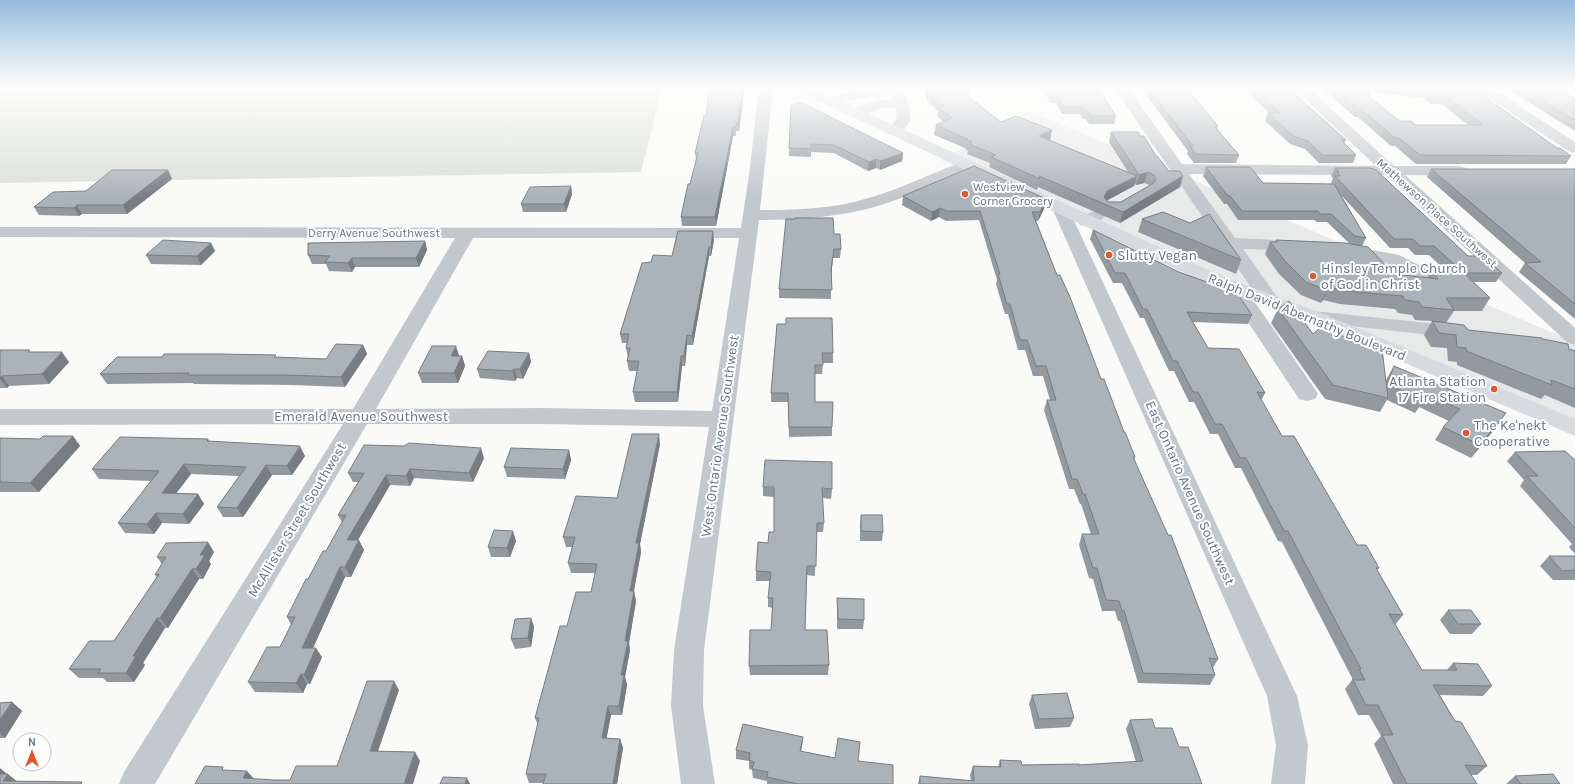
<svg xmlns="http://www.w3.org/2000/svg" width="1575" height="784" viewBox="0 0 1575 784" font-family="Karla,sans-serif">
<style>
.built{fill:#e8e9e9}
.green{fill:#dadfd7}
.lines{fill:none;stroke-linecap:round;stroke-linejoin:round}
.minor{fill:#c3c8cc;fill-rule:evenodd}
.major{fill:#d6dbdf;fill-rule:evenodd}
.wall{fill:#929a9f;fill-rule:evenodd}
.shaded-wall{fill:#777d82}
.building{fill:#aab3b9;stroke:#777d82}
.poi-dot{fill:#e4572e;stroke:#fff;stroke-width:1.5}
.labels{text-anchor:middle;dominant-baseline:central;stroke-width:4;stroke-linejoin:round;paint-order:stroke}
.far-poi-label{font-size:12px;fill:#657683;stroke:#fff;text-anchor:start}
.far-street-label{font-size:12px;fill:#657683;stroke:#fff}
.poi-label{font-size:14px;fill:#657683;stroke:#fff;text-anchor:start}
.street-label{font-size:14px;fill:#657683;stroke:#fff}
</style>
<rect width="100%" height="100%" fill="#fafaf8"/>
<!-- built -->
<path class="built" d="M 1029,111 L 1575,342 L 1575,428 L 1424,361 L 941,160 Z"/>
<!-- green -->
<path class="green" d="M 0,88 L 662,88 L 641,172 L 0,183 Z"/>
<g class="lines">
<!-- minor -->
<path class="minor" d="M 759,88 L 773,88 L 760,210 C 793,210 827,209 858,201 C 894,192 927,175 962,162 L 967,160 L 972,162 L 975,165 L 972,168 C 941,181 910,196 878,206 C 840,217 799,220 759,220 L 704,650 L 703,706 L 715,784 L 681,784 L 671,706 L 674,650 L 709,427 L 543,424 L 367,424 L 155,784 L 119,784 L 124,772 L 343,424 L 0,425 L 0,409 L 353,409 L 455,238 L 0,237 L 0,227 L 741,228 L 749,175 ZM 473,238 L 739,238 L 712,411 L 543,408 L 376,409 Z
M 876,88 L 904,88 C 907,102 917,121 902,131 C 897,135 894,136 888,134 L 886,131 C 894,120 899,125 895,108 L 881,108 L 860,116 L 855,117 L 850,116 L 848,113 L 850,110 L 879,100 L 893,100 L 892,94 L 863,97 L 831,105 L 826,104 L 824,101 L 826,98 L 863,89 Z
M 1114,88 L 1128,88 L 1182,164 L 1376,166 L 1293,88 L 1308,88 L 1394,166 L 1460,166 L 1466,168 L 1468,171 L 1466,174 L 1460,176 L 1405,175 L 1575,328 L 1575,345 L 1568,343 L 1386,175 L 1189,174 L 1235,238 L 1298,241 L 1304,242 L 1307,246 L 1304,250 L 1298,251 L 1243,249 L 1280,301 L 1277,305 L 1270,307 L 1263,305 Z
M 1476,88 L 1492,88 L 1575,142 L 1575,153 L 1570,152 L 1478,91 Z
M 1061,205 L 1067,206 L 1069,210 L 1297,696 L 1308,745 L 1305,784 L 1271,784 L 1276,745 L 1267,696 L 1053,210 L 1055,206 Z
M 1099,209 L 1105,210 L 1107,214 C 1102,222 1090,227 1080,225 L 1077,221 L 1080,217 Z
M 1346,245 L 1399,255 L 1429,270 L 1431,274 L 1429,278 C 1414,282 1402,269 1389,264 C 1374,258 1355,258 1340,254 L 1337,250 L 1340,246 Z
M 1236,283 L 1243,285 L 1315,389 L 1318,394 L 1315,399 L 1307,401 L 1299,399 L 1226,289 L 1229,285 Z
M 1314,311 L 1456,326 L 1463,328 L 1466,332 L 1463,336 L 1456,338 L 1307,321 L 1304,317 L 1307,313 Z"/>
<!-- major -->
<path class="major" d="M 796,88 L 813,88 L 1224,277 L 1321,313 L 1575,419 L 1575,436 L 1307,321 L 1210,285 L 798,91 Z"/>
</g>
<!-- wall -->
<path class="wall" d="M 844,88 L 861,88 L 848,91 Z
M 924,88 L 967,88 L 969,97 L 1001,122 L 1052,130 L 1050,140 L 1128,172 L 1109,142 L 1111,132 L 1140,136 L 1180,187 L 1120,223 L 1038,187 L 1037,190 L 989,167 L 990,163 L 967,154 L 968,151 L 965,149 L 965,148 L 934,135 L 936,125 L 944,122 L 937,116 L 938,111 L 927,101 ZM 1144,183 L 1150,185 L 1121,202 L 1108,202 L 1107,200 L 1134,186 L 1135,184 L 1136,185 Z
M 1042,88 L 1098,88 L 1116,116 L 1114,124 L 1089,124 L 1086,119 L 1083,119 L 1080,114 L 1062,114 L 1056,103 L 1050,103 Z
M 1141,88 L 1186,88 L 1218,126 L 1217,129 L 1239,155 L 1236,163 L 1194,163 L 1187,154 L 1188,151 Z
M 1243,88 L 1288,88 L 1346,140 L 1344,144 L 1356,155 L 1353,163 L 1319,163 L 1305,149 L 1290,144 L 1265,121 L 1268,113 L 1269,113 Z
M 1322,88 L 1477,88 L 1476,90 L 1557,148 L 1571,156 L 1566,164 L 1416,164 L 1395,146 L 1391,146 L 1358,117 L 1355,117 ZM 1369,91 L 1423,98 L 1431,104 L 1442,104 L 1468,125 L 1416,125 L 1400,121 L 1369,97 L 1371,93 Z
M 1494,88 L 1557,88 L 1575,99 L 1575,131 L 1509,90 L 1497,90 Z
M 744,91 L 739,131 L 736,131 L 736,136 L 733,136 L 716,226 L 682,226 L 681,217 L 696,160 L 695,153 L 706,116 Z
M 791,105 L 903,153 L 902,161 L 880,170 L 876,168 L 868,171 L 834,153 L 811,152 L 811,157 L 789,156 Z
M 1206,167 L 1263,183 L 1331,184 L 1333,178 L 1331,176 L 1335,168 L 1468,256 L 1502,273 L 1496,282 L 1473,282 L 1490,298 L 1482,311 L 1454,311 L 1446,323 L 1468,330 L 1543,339 L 1575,351 L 1575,408 L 1545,395 L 1541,399 L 1457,365 L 1457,362 L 1448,361 L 1447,348 L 1431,347 L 1424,335 L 1432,321 L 1415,320 L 1412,315 L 1398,313 L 1395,309 L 1340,304 L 1323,300 L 1321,303 L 1301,295 L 1279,274 L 1265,254 L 1270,242 L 1275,242 L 1276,240 L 1350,244 L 1327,222 L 1317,222 L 1314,220 L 1238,220 L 1227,204 L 1224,204 L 1203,176 ZM 1341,195 L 1390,248 L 1408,248 L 1415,255 L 1429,255 L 1447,272 L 1431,271 L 1427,278 L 1394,274 L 1362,246 L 1366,238 Z
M 1431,169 L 1575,169 L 1575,319 L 1519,272 L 1525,263 L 1427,177 Z
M 168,170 L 172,179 L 127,214 L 82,214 L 79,216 L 39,215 L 34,207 L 86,191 Z
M 571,186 L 572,194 L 566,212 L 523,212 L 521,204 Z
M 903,196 L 1044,209 L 1038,221 L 1036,221 L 1057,275 L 1124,432 L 1135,457 L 1134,460 L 1218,659 L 1213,668 L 1215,675 L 1210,685 L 1138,683 L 1120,621 L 1118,621 L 1115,611 L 1102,611 L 1093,579 L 1089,578 L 1079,545 L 1082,534 L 1091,534 L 1081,504 L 1080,504 L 1074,489 L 1069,489 L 1044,410 L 1047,400 L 1050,400 L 1043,376 L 1033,376 L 1025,350 L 1018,350 L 1008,314 L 1005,314 L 996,284 L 997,280 L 979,220 L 946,221 L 939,217 L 931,221 L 902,205 Z
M 1142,219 L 1241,260 L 1236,274 L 1138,232 Z
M 1093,230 L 1252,315 L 1248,324 L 1193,322 L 1208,348 L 1265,393 L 1261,401 L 1282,436 L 1357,545 L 1379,568 L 1377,570 L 1403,615 L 1395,625 L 1422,670 L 1447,670 L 1453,663 L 1492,686 L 1483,696 L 1440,695 L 1455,721 L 1487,766 L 1477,775 L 1471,775 L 1477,784 L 1393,784 L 1374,744 L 1381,736 L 1369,715 L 1358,715 L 1345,689 L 1352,680 L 1352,678 L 1282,542 L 1278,541 L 1241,468 L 1235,468 L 1218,434 L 1210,434 L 1194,402 L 1189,402 L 1174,371 L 1169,371 L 1144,318 L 1140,318 L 1122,283 L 1113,283 L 1090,239 Z
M 834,234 L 841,249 L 840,258 L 833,258 L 831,275 L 831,299 L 779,298 L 779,289 Z
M 714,240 L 711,256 L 709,256 L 693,345 L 687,345 L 685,366 L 682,366 L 678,402 L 635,402 L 633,392 L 637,371 L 629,371 L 627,361 L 628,358 L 626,348 L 627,343 L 622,343 L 620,334 L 651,262 L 672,256 Z
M 425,241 L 427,250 L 419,267 L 355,267 L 352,272 L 329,271 L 326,264 L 312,264 L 308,255 Z
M 211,243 L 215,251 L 201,265 L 151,264 L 146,255 Z
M 1278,309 L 1313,334 L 1364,345 L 1366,342 L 1386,380 L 1394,366 L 1497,426 L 1471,458 L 1435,440 L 1443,427 L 1449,421 L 1419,407 L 1415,413 L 1387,400 L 1380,412 L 1325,399 L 1271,323 Z
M 777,324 L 833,353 L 833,363 L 823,363 L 822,374 L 815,374 L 815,402 L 832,427 L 832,436 L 789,437 L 788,402 L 771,402 L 771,393 Z
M 363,345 L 367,354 L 345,387 L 291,385 L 194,384 L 193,383 L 107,384 L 100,374 L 277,357 L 326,359 Z
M 0,350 L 32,352 L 69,362 L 49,384 L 9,386 L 7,388 L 0,388 Z
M 529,353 L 531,362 L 523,379 L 517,378 L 515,381 L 480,378 L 477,369 Z
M 459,355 L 459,356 L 462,356 L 465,366 L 458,383 L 422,383 L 418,373 Z
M 73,436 L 80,446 L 39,492 L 0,492 L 0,438 L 40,439 Z
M 208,439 L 209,441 L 305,456 L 292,475 L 272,475 L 243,517 L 223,517 L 217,507 L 239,476 L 191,474 L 176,493 L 198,494 L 204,504 L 189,524 L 162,523 L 154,534 L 125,533 L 118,523 L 151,481 L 99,479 L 92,469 Z
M 660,444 L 640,544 L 641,552 L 634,591 L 636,601 L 629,643 L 630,650 L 625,677 L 627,685 L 622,715 L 611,715 L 606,738 L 620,739 L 623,748 L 617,784 L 543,784 L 544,783 L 529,783 L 526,774 L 538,725 L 535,718 L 567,626 L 591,592 L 595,573 L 571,573 L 568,563 L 572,547 L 566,547 L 563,537 L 617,498 Z
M 569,450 L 571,460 L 565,479 L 507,477 L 504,467 Z
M 1515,452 L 1575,460 L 1575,554 L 1569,547 L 1572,544 L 1520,486 L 1524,480 L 1507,461 Z
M 484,458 L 473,482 L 414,478 L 410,486 L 390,485 L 358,540 L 364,550 L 351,577 L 345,577 L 313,648 L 322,657 L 310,684 L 307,684 L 303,693 L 255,692 L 248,682 L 280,647 L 291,625 L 287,617 L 308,579 L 326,551 L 342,522 L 338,515 L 358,482 L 353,482 L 348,473 Z
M 763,487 L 832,489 L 831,499 L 822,498 L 824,523 L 823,532 L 816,532 L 815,576 L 807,575 L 805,630 L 829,665 L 828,675 L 750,675 L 749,666 L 771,630 L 773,608 L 768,607 L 768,598 L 770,581 L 756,581 L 756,571 L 768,543 L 774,532 L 774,497 L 763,496 Z
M 861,515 L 883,532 L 882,541 L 860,541 L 860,525 Z
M 516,541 L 510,557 L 491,557 L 488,547 Z
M 214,552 L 209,561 L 211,564 L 203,579 L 199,579 L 168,628 L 165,628 L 143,663 L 145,665 L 134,682 L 107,682 L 103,678 L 79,678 L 69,669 L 114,641 L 157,577 L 155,575 L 162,564 L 157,557 Z
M 1549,556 L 1575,556 L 1575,580 L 1553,580 L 1540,566 Z
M 837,598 L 864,620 L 863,629 L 837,629 Z
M 1448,610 L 1481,624 L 1472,634 L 1450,634 L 1440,620 Z
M 531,618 L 534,627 L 531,647 L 515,649 L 511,639 Z
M 1032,695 L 1074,718 L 1070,727 L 1035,729 L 1029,704 Z
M 12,702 L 22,711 L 5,738 L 0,738 L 0,703 Z
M 1130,720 L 1155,728 L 1179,747 L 1202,784 L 918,784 L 920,776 L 971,781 L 970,775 L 973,766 L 998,767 L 1000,760 L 1022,765 L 1079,765 L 1136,762 L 1126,729 Z
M 803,737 L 802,746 L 801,751 L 835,758 L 858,761 L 893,784 L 767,784 L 767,781 L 753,778 L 752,770 L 749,769 L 749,761 L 736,759 L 736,750 Z
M 1515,776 L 1560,784 L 1506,784 Z"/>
<!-- shaded-wall -->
<path class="shaded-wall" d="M 743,88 L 744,88 L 744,91 L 739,131 L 738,123 Z
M 848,88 L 861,88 L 848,91 Z
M 733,127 L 733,136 L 716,226 L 715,217 Z
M 1052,130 L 1050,140 L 1039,136 Z
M 903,153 L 902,161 L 880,170 L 880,161 Z
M 876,159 L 876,168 L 868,171 L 869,162 Z
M 168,170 L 172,179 L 127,214 L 123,205 Z
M 1148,172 L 1144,183 L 1136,185 L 1139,175 Z
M 1137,176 L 1134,186 L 1104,202 L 1104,197 L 1107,191 Z
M 1183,176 L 1180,187 L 1120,223 L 1123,212 Z
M 571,186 L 572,194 L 566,212 L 564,204 Z
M 1046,199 L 1044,209 L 1038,221 L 1040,212 Z
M 77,205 L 82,214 L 79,216 L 74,208 Z
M 940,208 L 939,217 L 931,221 L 932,212 Z
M 713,231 L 714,240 L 711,256 L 711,247 Z
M 425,241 L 427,250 L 419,267 L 416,258 Z
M 211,243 L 215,251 L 201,265 L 197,256 Z
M 709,247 L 709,256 L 693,345 L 692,336 Z
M 834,249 L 833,258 L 831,278 L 831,269 Z
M 352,258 L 355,267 L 352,272 L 348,263 Z
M 1329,287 L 1323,300 L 1321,303 L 1327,290 Z
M 687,335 L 687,345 L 685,366 L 684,356 Z
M 363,345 L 367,354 L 345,387 L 341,377 Z
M 456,346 L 459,355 L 454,366 L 451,356 Z
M 62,352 L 69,362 L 49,384 L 42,374 Z
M 529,353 L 531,362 L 523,379 L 520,369 Z
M 462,356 L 465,366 L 458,383 L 454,373 Z
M 681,356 L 682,366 L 678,402 L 677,392 Z
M 514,369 L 517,378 L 515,381 L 513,371 Z
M 2,376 L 9,386 L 7,388 L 0,379 L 0,378 Z
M 1427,395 L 1415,413 L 1423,400 Z
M 1506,413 L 1497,426 L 1471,458 L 1480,445 Z
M 659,434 L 660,444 L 640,544 L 641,552 L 632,601 L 630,591 L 636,543 Z
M 73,436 L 80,446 L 39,492 L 30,483 Z
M 300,446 L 305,456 L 292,475 L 287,466 Z
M 481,448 L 484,458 L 473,482 L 469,473 Z
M 569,450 L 571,460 L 565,479 L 563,469 Z
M 184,464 L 191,474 L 169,503 L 162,493 Z
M 266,465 L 272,475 L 243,517 L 237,508 Z
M 410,469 L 414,478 L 410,486 L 406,476 Z
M 386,475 L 390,485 L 352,550 L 347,540 Z
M 198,494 L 204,504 L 189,524 L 183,514 Z
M 156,513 L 162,523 L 154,534 L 147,524 Z
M 513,531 L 516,541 L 510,557 L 507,548 Z
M 359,540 L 364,550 L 351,577 L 345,567 Z
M 208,542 L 214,552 L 209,561 L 211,564 L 203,579 L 196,569 L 200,555 Z
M 340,567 L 345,577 L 309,657 L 302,648 Z
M 192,569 L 199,579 L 168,628 L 160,618 Z
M 634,591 L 636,601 L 629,643 L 630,650 L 625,677 L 627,685 L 622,715 L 619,706 L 621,675 L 625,641 Z
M 157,618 L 165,628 L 143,663 L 145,665 L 134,682 L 126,673 L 133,656 Z
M 531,618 L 534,627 L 531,647 L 528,638 Z
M 316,648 L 322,657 L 310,684 L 304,675 Z
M 301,674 L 307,684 L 303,693 L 296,683 Z
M 394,681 L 399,690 L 375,760 L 370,751 Z
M 12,702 L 22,711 L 5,738 L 0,733 L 0,720 Z
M 608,706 L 611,715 L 605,747 L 602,738 Z
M 803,737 L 802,746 L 799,760 L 800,751 Z
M 620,739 L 623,748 L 617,784 L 613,784 Z
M 415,752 L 420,761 L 413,784 L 404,784 Z
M 0,768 L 7,774 L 0,784 Z
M 247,771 L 255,780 L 243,778 Z
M 8,774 L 19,783 L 3,781 Z
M 467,778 L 470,784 L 465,784 Z"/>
<!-- building -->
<path class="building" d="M 709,88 L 743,88 L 738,123 L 736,123 L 736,127 L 733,127 L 715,217 L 681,217 L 688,184 L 690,184 L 698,153 L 695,153 L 704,116 L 706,116 Z
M 927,88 L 967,88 L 969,94 L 966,95 L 1001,122 L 1016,116 L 1052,130 L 1039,136 L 1137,176 L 1107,191 L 1104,197 L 1108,202 L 1121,202 L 1154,183 L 1156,179 L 1154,175 L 1148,172 L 1139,175 L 1111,132 L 1138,132 L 1140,136 L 1144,136 L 1156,156 L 1157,156 L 1169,171 L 1180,171 L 1183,176 L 1123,212 L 1039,176 L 1040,179 L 991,157 L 996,155 L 969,144 L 972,142 L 966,139 L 967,139 L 936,125 L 952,118 L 938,107 L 944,106 L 928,92 Z
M 1047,88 L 1098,88 L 1116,116 L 1091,116 L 1088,111 L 1085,111 L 1082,107 L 1063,107 L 1057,95 L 1051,95 Z
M 1148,88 L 1186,88 L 1218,126 L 1214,126 L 1239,155 L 1196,154 L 1190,146 L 1193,146 Z
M 1254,88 L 1288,88 L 1346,140 L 1341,140 L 1356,155 L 1322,155 L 1308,141 L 1293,136 L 1268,113 L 1280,113 Z
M 1334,88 L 1365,88 L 1371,93 L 1364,93 L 1400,121 L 1411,121 L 1416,125 L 1483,125 L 1446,96 L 1435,96 L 1426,90 L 1407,88 L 1472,88 L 1557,148 L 1560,148 L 1571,156 L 1420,155 L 1399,138 L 1395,138 L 1361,109 L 1359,109 Z
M 1523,88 L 1557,88 L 1575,99 L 1575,120 Z
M 800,102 L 903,153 L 880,161 L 876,159 L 869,162 L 834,145 L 811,144 L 811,149 L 789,148 L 791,105 Z
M 974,166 L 1046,199 L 1040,212 L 1032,212 L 1057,275 L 1060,275 L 1070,297 L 1101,379 L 1104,379 L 1124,432 L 1125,432 L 1135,457 L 1133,457 L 1168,535 L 1171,535 L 1184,569 L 1218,659 L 1209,658 L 1215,675 L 1143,673 L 1124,611 L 1122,611 L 1119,601 L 1106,600 L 1097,568 L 1093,568 L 1082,534 L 1099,534 L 1085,494 L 1083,494 L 1077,479 L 1072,479 L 1047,400 L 1056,400 L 1046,366 L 1036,366 L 1027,340 L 1020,340 L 1010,304 L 1007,304 L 998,274 L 1000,274 L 980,211 L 947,211 L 940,208 L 932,212 L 903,196 Z
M 1206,167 L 1250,167 L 1263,183 L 1334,184 L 1366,238 L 1355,236 L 1331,214 L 1320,214 L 1318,211 L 1242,211 L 1230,196 L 1227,195 Z
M 1335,168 L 1370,168 L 1376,170 L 1468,256 L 1482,256 L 1502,273 L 1464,273 L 1434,246 L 1420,246 L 1413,239 L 1394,239 L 1335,176 L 1340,176 L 1337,172 L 1339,172 Z
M 1431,169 L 1575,169 L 1575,304 L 1525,263 L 1541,262 Z
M 112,170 L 168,170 L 123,205 L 77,205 L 74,208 L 34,207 L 53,192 L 86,191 Z
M 571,186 L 564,204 L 521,204 L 530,187 Z
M 1163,212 L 1190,223 L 1209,214 L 1241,260 L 1142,219 Z
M 795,218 L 833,218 L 834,234 L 840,234 L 841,249 L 834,249 L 831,269 L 832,290 L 779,289 L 786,219 L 795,219 Z
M 1093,230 L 1179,272 L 1237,293 L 1252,315 L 1187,312 L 1208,348 L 1239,349 L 1265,393 L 1257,392 L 1282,436 L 1294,436 L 1357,545 L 1366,545 L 1379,568 L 1376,568 L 1403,615 L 1389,614 L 1422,670 L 1457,670 L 1453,663 L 1478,664 L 1492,686 L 1433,685 L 1455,721 L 1461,722 L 1487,766 L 1465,765 L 1477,784 L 1407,784 L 1382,735 L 1393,735 L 1378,705 L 1366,705 L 1353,680 L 1365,680 L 1359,669 L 1361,669 L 1288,531 L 1284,531 L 1246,458 L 1240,458 L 1222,424 L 1215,424 L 1198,392 L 1193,392 L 1177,361 L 1173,361 L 1147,309 L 1143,309 L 1125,273 L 1115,273 Z
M 678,231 L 713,231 L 711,247 L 709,247 L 692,336 L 687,335 L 684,356 L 681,356 L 677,392 L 633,392 L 639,361 L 627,361 L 630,348 L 626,348 L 629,334 L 620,334 L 642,263 L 651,262 L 653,255 L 672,256 Z
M 163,240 L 211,243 L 197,256 L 146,255 Z
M 1276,240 L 1345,243 L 1368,247 L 1394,274 L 1438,279 L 1431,271 L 1463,272 L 1490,298 L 1446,298 L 1454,310 L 1422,307 L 1419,302 L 1405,300 L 1403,296 L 1346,291 L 1329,287 L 1327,290 L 1306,282 L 1285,261 L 1270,242 L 1278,242 Z
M 425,241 L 416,258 L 352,258 L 348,263 L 325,262 L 330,256 L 308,255 L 308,243 Z
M 1289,301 L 1313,334 L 1321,327 L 1366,346 L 1366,342 L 1382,349 L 1388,398 L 1333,385 L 1278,309 Z
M 786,318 L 832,318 L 833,353 L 822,353 L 823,365 L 815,365 L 815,402 L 833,402 L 832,427 L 789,427 L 788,393 L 771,393 L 777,324 L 786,324 Z
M 1432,321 L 1464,325 L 1468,330 L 1542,338 L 1543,339 L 1568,344 L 1569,349 L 1575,351 L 1575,389 L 1551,380 L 1552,385 L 1466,351 L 1466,348 L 1457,347 L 1456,335 L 1439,333 Z
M 336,344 L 363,345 L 341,377 L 286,375 L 188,375 L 189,373 L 100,374 L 117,357 L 162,357 L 164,354 L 222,354 L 276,355 L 274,357 L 326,359 Z
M 432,346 L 456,346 L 451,356 L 462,356 L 454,373 L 418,373 Z
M 0,350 L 30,350 L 28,352 L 62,352 L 42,374 L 2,376 L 0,378 Z
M 488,351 L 529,353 L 520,369 L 514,369 L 513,371 L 477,369 Z
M 1394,366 L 1506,413 L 1480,445 L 1443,427 L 1460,409 L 1427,395 L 1423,400 L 1393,387 L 1397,382 L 1389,379 Z
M 632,434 L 659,434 L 636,543 L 639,543 L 630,591 L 634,591 L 625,641 L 628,641 L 621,675 L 624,675 L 619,706 L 608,706 L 602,738 L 620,739 L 613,784 L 616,784 L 543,784 L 546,774 L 526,774 L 539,718 L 535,718 L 560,626 L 567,626 L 576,592 L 591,592 L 597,564 L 568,563 L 575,537 L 563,537 L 576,496 L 617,498 Z
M 43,436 L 73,436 L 30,483 L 0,482 L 0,438 L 40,439 Z
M 120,437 L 208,439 L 207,441 L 300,446 L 287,466 L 266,465 L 237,508 L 217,507 L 246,467 L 184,464 L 162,493 L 198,494 L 183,514 L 156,513 L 147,524 L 118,523 L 159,471 L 92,469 Z
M 409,443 L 481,448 L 469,473 L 410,469 L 406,476 L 386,475 L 347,540 L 359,540 L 345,567 L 340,567 L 302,648 L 316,648 L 304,675 L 301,674 L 296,683 L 248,682 L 267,647 L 280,647 L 295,617 L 287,617 L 306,579 L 308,579 L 323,551 L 326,551 L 346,515 L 338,515 L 364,473 L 348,473 L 364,445 L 404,446 Z
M 511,448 L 569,450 L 563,469 L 504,467 Z
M 1565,451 L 1575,460 L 1575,528 L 1527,476 L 1538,476 L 1515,452 Z
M 765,460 L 832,462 L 832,489 L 822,488 L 824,523 L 817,523 L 816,566 L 807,566 L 805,630 L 827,630 L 829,665 L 749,666 L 750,630 L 771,630 L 773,598 L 768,598 L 771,572 L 756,571 L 758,542 L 768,543 L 769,532 L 774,532 L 774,487 L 763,487 Z
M 861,515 L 882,515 L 883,532 L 861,531 Z
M 494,530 L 513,531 L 507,548 L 488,547 Z
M 208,542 L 200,555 L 205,555 L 196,569 L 192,569 L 160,618 L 157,618 L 133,656 L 136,656 L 126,673 L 98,673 L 101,669 L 69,669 L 89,641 L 114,641 L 159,574 L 155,575 L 166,557 L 157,557 L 166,543 Z
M 1549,556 L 1575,556 L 1575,570 L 1562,571 Z
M 837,598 L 864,599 L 864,620 L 838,619 Z
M 1448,610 L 1471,610 L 1481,624 L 1458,624 Z
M 531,618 L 528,638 L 511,639 L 515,619 Z
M 367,681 L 394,681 L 370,751 L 415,752 L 404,784 L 195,784 L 205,766 L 223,767 L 222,770 L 247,771 L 243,778 L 274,780 L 290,780 L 296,766 L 337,766 Z
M 1067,693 L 1074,718 L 1039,719 L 1032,695 Z
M 12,702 L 0,720 L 0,703 Z
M 1152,719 L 1155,728 L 1172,728 L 1179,747 L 1188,747 L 1202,784 L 920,784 L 920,776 L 974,781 L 973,766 L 1001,767 L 1000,760 L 1021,761 L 1022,765 L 1079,764 L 1079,765 L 1143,761 L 1130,720 Z
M 743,724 L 803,737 L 800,751 L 835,758 L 838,738 L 860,742 L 858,761 L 893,765 L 893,784 L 798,784 L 767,777 L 768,772 L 752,769 L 754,762 L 749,760 L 750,753 L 736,750 Z
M 0,774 L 8,774 L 3,781 L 82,782 L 81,784 L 0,784 Z
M 1553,774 L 1560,784 L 1521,784 L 1515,776 Z
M 443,777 L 467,778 L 465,784 L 440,784 Z"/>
<!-- sky -->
<linearGradient id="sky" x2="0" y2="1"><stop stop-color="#96bcdc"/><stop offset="0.44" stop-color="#fdfdfc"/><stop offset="1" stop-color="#fdfdfc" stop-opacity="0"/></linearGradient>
<rect width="1575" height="198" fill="url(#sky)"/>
<!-- markers -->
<g class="poi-dot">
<circle cx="965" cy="194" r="4"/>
<circle cx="1109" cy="255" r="4"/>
<circle cx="1313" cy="276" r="4"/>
<circle cx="1494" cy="389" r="4"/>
<circle cx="1466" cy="433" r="4"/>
</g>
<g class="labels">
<!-- far-poi labels -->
<g class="far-poi-label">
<text x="973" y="187">Westview<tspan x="973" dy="14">Corner Grocery</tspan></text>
</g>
<!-- far-street labels -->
<g class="far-street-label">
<text transform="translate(1437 213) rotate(42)">Mathewson Place Southwest</text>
<text x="374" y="233">Derry Avenue Southwest</text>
</g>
<!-- poi labels -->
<g class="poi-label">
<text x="1117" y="255">Slutty Vegan</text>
<text x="1321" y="268">Hinsley Temple Church<tspan x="1321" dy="16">of God in Christ</tspan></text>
<text x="1486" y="381" text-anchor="end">Atlanta Station<tspan x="1486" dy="16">17 Fire Station</tspan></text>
<text x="1474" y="425">The Ke'nekt<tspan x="1474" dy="16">Cooperative</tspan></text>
</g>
<!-- street labels -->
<g class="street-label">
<text transform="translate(1307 317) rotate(22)">Ralph David Abernathy Boulevard</text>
<text x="361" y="416">Emerald Avenue Southwest</text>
<text transform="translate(720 436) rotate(-82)">West Ontario Avenue Southwest</text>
<text transform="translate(1190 493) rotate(66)">East Ontario Avenue Southwest</text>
<text transform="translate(297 520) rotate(-59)">McAllister Street Southwest</text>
</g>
</g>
<!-- north arrow -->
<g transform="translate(32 752)"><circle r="19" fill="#ffffff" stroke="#c1c8cd"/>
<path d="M0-3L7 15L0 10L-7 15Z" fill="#e4572e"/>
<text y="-6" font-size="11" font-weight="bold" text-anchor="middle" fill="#657683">N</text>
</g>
</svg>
